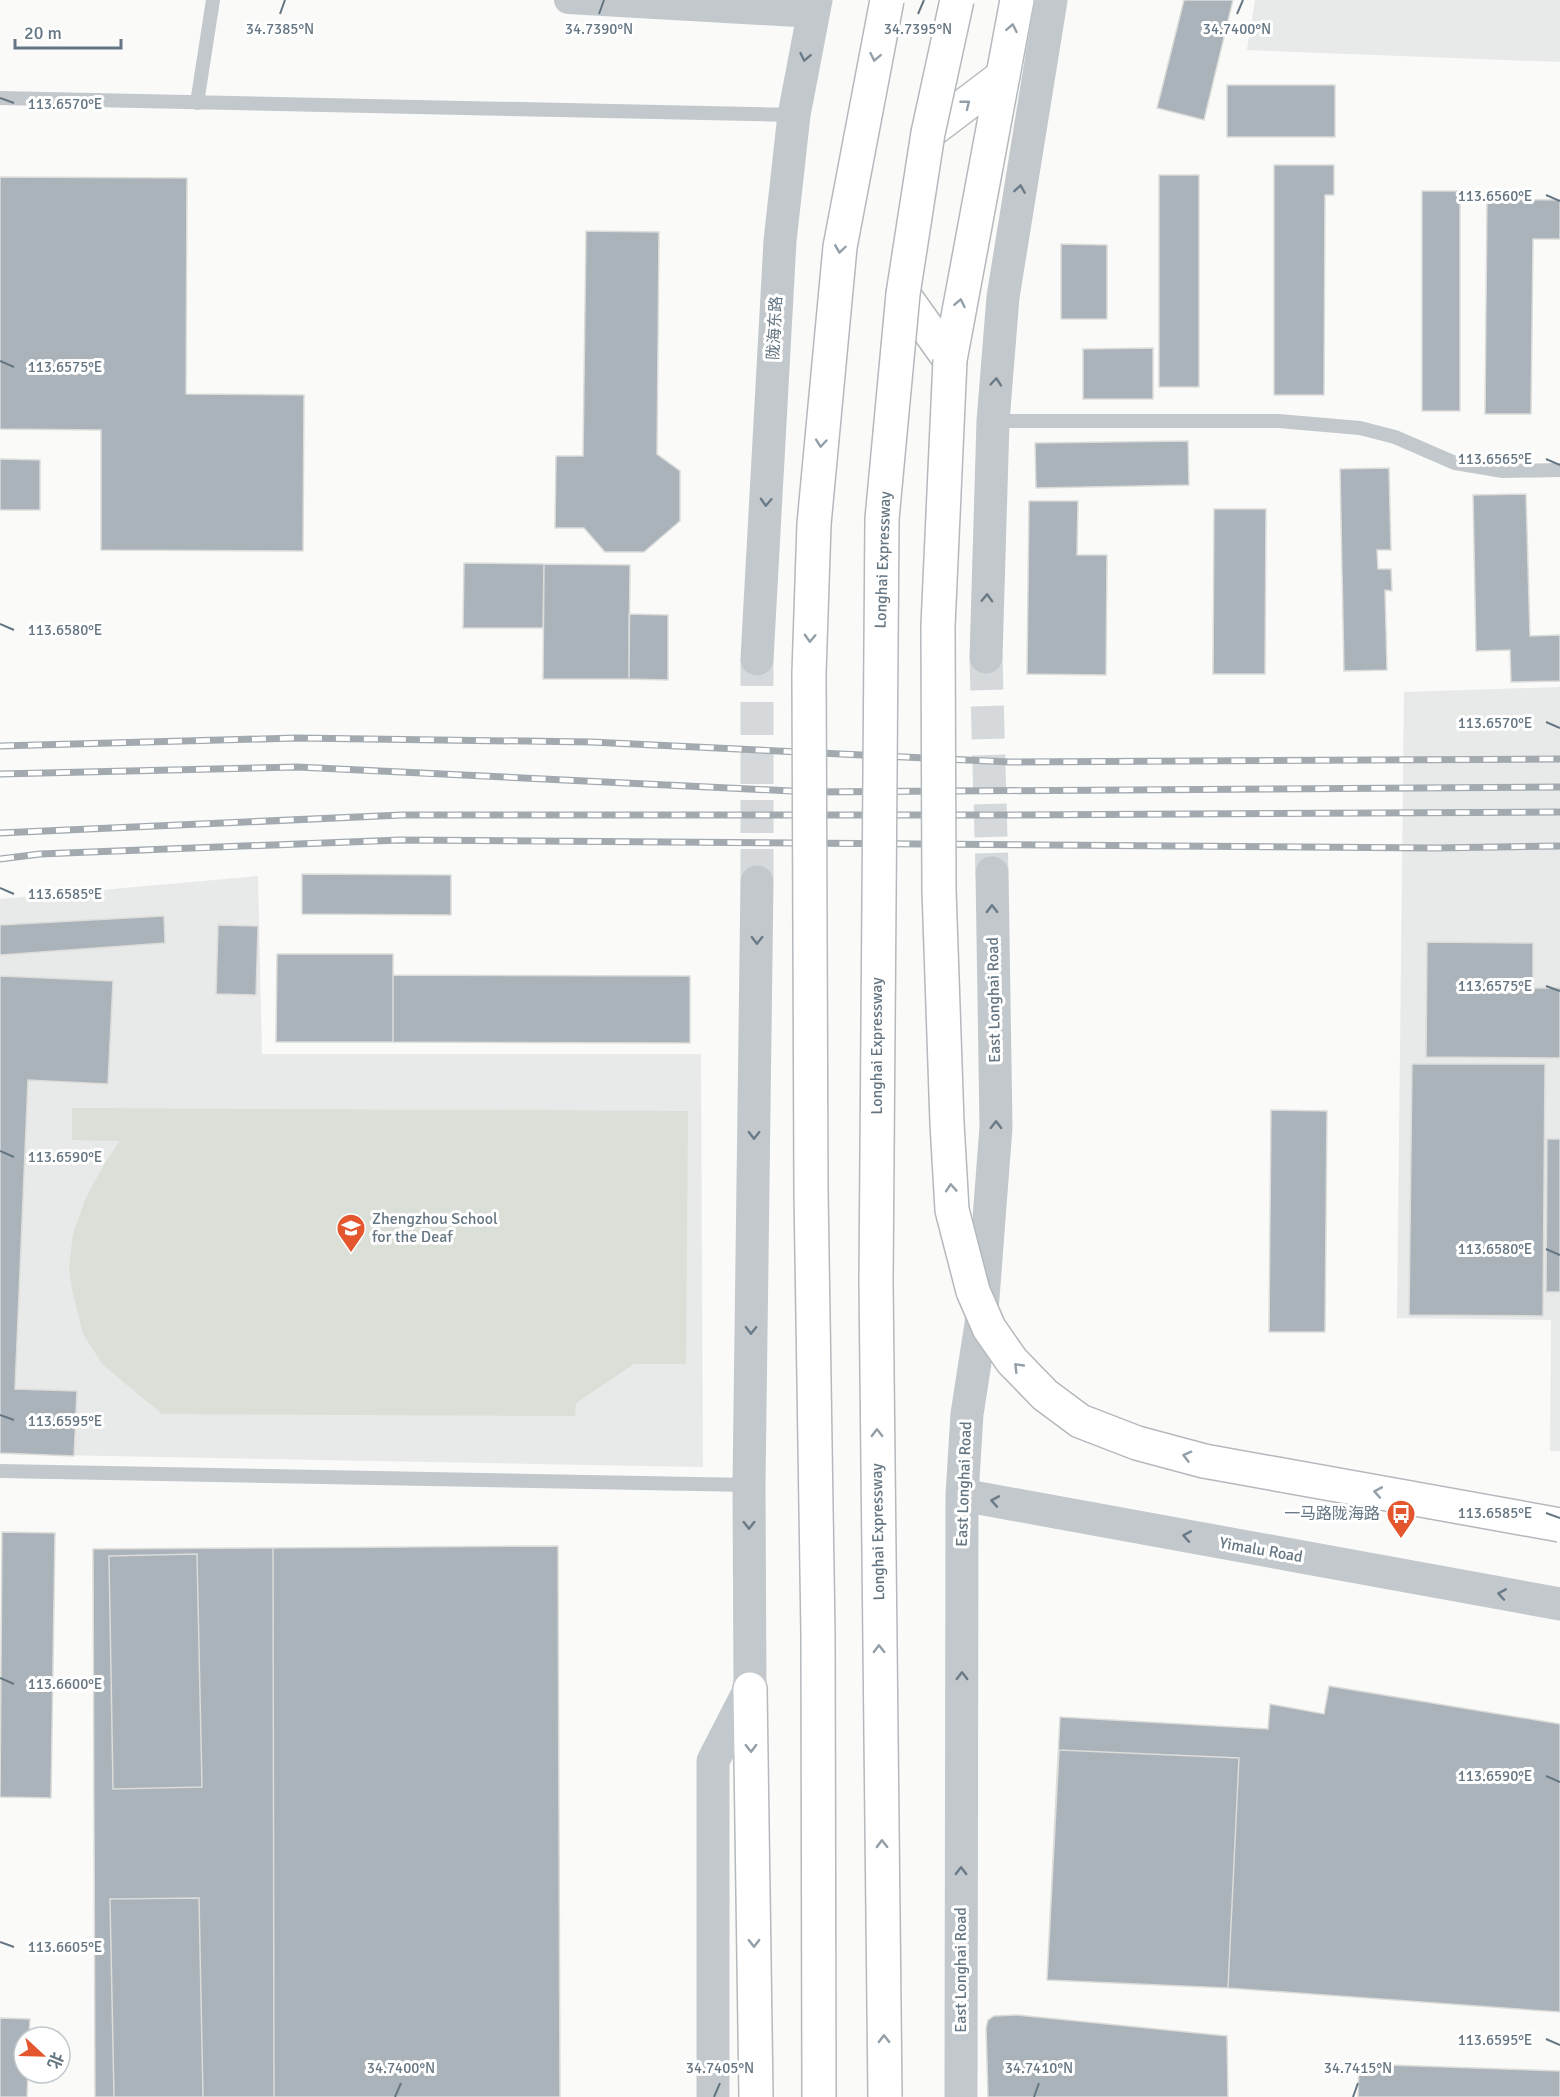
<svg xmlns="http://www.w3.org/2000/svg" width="1560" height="2097" viewBox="0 0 1560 2097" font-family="Signika,'Noto Sans SC',sans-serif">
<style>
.built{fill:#e8e9e9}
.green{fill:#dadfd7}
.building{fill:#aab3b9;stroke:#dcdcda;stroke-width:1.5}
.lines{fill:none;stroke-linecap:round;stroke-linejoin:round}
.tertiary-tunnel{stroke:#d5d9db;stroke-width:33;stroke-dasharray:33 16;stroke-linecap:butt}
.trunk-casing{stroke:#b4b9bd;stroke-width:36}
.service{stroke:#c3c8cc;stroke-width:14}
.minor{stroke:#c3c8cc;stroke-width:28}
.tertiary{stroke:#c3c8cc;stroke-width:33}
.trunk{stroke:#fff;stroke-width:33}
.rail-casing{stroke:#a2aab0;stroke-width:7}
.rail{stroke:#fff;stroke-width:4.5;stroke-dasharray:14;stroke-linecap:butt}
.trunk-bridge-casing{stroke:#b4b9bd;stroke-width:36;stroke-linecap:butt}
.trunk-bridge{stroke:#fff;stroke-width:33}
.oneway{stroke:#939fa8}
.oneway2{stroke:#6a7a87}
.ticks{fill:none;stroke:#657683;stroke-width:2}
.labels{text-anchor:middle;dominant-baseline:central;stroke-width:6;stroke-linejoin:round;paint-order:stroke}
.street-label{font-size:16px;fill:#657683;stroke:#fff}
.poi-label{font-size:16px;fill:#657683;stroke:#fff;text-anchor:start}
.ticks-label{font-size:15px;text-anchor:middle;fill:#657683;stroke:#fff;stroke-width:6;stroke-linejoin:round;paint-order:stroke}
</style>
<rect width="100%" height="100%" fill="#fafaf8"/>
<!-- built -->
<path class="built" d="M 1255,0 L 1560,0 L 1560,62 L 1247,50 Z
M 1560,687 L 1560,1451 L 1550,1451 L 1551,1320 L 1397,1318 L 1404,692 Z
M 258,876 L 262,1054 L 701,1054 L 703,1467 L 0,1454 L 0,899 Z"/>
<!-- green -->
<path class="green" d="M 72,1108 L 688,1111 L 686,1364 L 634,1364 L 576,1403 L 575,1416 L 162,1414 L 103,1365 L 83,1334 L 72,1289 L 69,1266 L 73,1234 L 85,1200 L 103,1166 L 120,1141 L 72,1140 Z"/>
<!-- building -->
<path class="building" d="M 1184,0 L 1233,0 L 1204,120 L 1157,108 Z
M 1227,85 L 1335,85 L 1335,137 L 1227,137 Z
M 1274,165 L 1334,165 L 1334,195 L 1325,195 L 1324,395 L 1274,395 Z
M 1159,175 L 1199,175 L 1199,387 L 1159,387 Z
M 0,177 L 187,178 L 186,394 L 304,395 L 303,551 L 101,550 L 101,430 L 0,429 Z
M 1422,191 L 1460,191 L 1460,411 L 1422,411 Z
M 1487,199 L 1560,200 L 1560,239 L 1533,239 L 1531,414 L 1485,414 Z
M 586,231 L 659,232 L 657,454 L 680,471 L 680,521 L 644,552 L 605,552 L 584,528 L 555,528 L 556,456 L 583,456 Z
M 1061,244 L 1107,245 L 1107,319 L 1061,319 Z
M 1153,348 L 1153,399 L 1083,399 L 1083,349 Z
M 1188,441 L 1189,485 L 1036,488 L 1035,443 Z
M 0,459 L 40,460 L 40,510 L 0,510 Z
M 1389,468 L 1391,550 L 1377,550 L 1378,569 L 1391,569 L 1392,591 L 1385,590 L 1387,670 L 1344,671 L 1340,469 Z
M 1526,494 L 1530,636 L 1560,635 L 1560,681 L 1511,682 L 1510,650 L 1476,651 L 1473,495 Z
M 1029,501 L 1078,501 L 1077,555 L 1107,555 L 1106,675 L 1027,674 Z
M 1214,509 L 1266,509 L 1265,674 L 1213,674 Z
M 464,563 L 544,564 L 543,628 L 463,628 Z
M 544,564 L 630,565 L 629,679 L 543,679 Z
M 629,614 L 668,615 L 668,680 L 629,679 Z
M 302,874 L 451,875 L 451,915 L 302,914 Z
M 164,916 L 165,943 L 0,955 L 0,925 Z
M 218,925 L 258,926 L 256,995 L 216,994 Z
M 1427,942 L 1533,943 L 1533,988 L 1560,988 L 1560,1058 L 1426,1057 Z
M 277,954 L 393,954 L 393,1042 L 276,1042 Z
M 393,975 L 690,976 L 690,1043 L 393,1042 Z
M 0,976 L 113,981 L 108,1084 L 28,1080 L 15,1389 L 77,1391 L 74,1456 L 0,1453 Z
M 1412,1064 L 1545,1064 L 1543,1316 L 1409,1315 Z
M 1271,1110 L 1327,1111 L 1325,1332 L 1269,1332 Z
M 1547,1139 L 1560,1139 L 1560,1292 L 1546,1292 Z
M 2,1532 L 55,1533 L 51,1798 L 0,1797 Z
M 558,1546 L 560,2097 L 274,2097 L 273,1548 Z
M 273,1548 L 274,2097 L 95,2097 L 93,1549 Z
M 197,1554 L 202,1787 L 113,1789 L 109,1556 Z
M 1329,1686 L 1560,1724 L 1560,2012 L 1228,1988 L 1047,1980 L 1060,1717 L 1268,1729 L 1270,1704 L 1324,1714 Z
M 1059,1750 L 1239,1758 L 1228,1988 L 1047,1980 Z
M 199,1898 L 203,2097 L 114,2097 L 110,1899 Z
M 1017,2015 L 1227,2036 L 1228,2097 L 988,2097 L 986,2028 L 988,2020 L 994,2016 Z
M 0,2018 L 30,2019 L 29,2037 L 24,2037 L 24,2073 L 28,2073 L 27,2097 L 0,2097 Z
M 1359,2064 L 1560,2071 L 1560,2097 L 1358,2097 Z"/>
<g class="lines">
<!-- tertiary-tunnel -->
<path class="tertiary-tunnel" d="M 986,657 L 992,873
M 757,882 L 757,659"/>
<!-- trunk casing -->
<g class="trunk-casing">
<path id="trunk" d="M 928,133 L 1003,76
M 903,294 L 950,360
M 950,360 L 1017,0
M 750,1689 L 756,2097"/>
</g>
<!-- service -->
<path class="service" d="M 0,98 L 794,115
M 197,103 L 213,0
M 994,421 L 1278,421 L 1360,428 L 1395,437 L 1455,463 L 1503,471 L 1560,470
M 0,1471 L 749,1485"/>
<!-- minor -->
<path class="minor" d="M 568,0 L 814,14"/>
<!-- tertiary -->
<path class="tertiary" d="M 986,657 L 993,421 L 1003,297 L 1051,0
M 757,659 L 780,241 L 794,115 L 816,0
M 962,1495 L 1560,1604
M 713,2097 L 713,1761 L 750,1689 L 749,1485 L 757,882
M 961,2097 L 962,1495 L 967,1414 L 981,1324 L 996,1127 L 992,873"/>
<!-- trunk -->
<use href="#trunk" class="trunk"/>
<!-- rail casing -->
<g class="rail-casing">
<path id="rail" d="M 0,746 L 296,738 L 591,742 L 1009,762 L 1560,759
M 0,774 L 297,767 L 811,792 L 1560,787
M 0,833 L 402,815 L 999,815 L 1560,812
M 0,859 L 40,854 L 400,840 L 1434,848 L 1560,846"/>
</g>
<!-- rail -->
<use href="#rail" class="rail"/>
<!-- trunk-bridge casing -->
<g class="trunk-bridge-casing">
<path id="trunk-bridge" d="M 950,360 L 938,626 L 939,890 L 947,1123 L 952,1210 L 973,1291 L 989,1328 L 1012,1361 L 1045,1395 L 1080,1421 L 1137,1443 L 1204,1461 L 1560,1525
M 819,2097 L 818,1634 L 811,1191 L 809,673 L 814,524 L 840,247 L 887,0
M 885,2097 L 876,1281 L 882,519 L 903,294 L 928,133 L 957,0"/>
</g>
<!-- trunk-bridge -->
<use href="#trunk-bridge" class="trunk-bridge"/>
</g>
<!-- one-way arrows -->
<defs><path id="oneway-chevron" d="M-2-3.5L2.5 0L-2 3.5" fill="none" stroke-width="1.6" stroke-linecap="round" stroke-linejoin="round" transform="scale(1.5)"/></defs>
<g class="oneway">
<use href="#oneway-chevron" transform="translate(1012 28) rotate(-79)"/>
<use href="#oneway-chevron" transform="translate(875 57) rotate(101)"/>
<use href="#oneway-chevron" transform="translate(966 104) rotate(-38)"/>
<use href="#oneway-chevron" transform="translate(840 249) rotate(98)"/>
<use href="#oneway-chevron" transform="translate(960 303) rotate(-79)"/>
<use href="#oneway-chevron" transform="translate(821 443) rotate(95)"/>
<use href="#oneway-chevron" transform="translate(810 638) rotate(92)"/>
<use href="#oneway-chevron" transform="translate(951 1188) rotate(-94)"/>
<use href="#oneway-chevron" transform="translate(1018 1367) rotate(-134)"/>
<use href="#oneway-chevron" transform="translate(877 1433) rotate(-91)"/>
<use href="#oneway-chevron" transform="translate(1187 1456) rotate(-165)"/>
<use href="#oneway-chevron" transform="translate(1378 1492) rotate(-170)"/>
<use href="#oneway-chevron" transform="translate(879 1649) rotate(-91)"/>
<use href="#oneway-chevron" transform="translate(751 1748) rotate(89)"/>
<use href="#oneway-chevron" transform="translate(882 1844) rotate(-91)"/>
<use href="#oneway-chevron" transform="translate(754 1943) rotate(89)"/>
<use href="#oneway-chevron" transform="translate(884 2039) rotate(-91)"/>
</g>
<g class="oneway2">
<use href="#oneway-chevron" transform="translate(805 57) rotate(101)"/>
<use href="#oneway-chevron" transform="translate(1020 189) rotate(-81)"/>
<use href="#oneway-chevron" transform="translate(996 382) rotate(-85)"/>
<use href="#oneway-chevron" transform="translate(766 502) rotate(93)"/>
<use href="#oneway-chevron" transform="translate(987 598) rotate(-88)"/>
<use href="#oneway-chevron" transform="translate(992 909) rotate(-91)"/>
<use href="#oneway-chevron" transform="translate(757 940) rotate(91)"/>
<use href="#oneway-chevron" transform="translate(996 1125) rotate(-89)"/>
<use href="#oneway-chevron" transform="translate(754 1135) rotate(91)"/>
<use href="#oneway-chevron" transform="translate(751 1330) rotate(91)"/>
<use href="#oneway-chevron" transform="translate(995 1501) rotate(-170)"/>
<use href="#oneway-chevron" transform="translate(749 1525) rotate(90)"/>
<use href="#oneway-chevron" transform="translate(1187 1536) rotate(-170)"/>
<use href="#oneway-chevron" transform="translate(1502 1594) rotate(-170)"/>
<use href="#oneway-chevron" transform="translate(962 1676) rotate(-90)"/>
<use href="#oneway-chevron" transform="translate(961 1871) rotate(-90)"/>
</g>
<!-- ticks -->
<path class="ticks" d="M 280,14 L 285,0M 599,14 L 604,0M 918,14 L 924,0M 1237,14 L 1243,0M 0,98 L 14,103M 1546,195 L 1560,201M 0,361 L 14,367M 1546,459 L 1560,465M 0,624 L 14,630M 1546,722 L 1560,728M 0,888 L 14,894M 1546,986 L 1560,991M 0,1151 L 14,1157M 1546,1249 L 1560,1255M 0,1415 L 14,1420M 1546,1513 L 1560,1518M 0,1678 L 14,1684M 1546,1776 L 1560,1782M 0,1942 L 14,1947M 1546,2039 L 1560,2045M 395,2097 L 401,2083M 714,2097 L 720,2083M 1034,2097 L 1039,2083M 1353,2097 L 1358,2083"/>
<!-- icons -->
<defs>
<g id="school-pin" transform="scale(1.5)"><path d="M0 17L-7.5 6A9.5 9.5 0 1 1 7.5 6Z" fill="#e4572e" stroke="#fff"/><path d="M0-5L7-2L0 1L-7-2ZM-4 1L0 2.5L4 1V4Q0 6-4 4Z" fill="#fff"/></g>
<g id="bus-pin" transform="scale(1.5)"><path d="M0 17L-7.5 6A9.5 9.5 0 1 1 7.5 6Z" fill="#e4572e" stroke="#fff"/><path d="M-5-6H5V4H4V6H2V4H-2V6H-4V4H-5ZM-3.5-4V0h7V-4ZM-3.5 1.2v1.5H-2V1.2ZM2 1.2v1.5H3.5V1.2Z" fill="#fff"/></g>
</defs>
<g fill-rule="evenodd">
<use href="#school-pin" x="351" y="1228"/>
<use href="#bus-pin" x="1401" y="1514"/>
</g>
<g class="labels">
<!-- street labels -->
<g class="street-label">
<text transform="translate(775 328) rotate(-87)">陇海东路</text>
<text transform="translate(883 560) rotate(-88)">Longhai Expressway</text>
<text transform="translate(994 1000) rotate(-91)">East Longhai Road</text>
<text transform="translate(877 1046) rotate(-90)">Longhai Expressway</text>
<text transform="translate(964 1484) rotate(-88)">East Longhai Road</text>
<text transform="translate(878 1532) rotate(-91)">Longhai Expressway</text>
<text transform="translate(1261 1550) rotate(10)">Yimalu Road</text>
<text transform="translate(961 1970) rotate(-90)">East Longhai Road</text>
</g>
<!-- poi labels -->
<g class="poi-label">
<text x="372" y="1219">Zhengzhou School<tspan x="372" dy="18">for the Deaf</tspan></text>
<text x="1380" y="1514" text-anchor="end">一马路陇海路</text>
</g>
</g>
<g class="ticks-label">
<text x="918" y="34">34.7395°N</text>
<text x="1237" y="34">34.7400°N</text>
<text x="280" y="34">34.7385°N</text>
<text x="599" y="34">34.7390°N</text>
<text x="65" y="109">113.6570°E</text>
<text x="1495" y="201">113.6560°E</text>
<text x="65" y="372">113.6575°E</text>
<text x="1495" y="464">113.6565°E</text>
<text x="65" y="635">113.6580°E</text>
<text x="1495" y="728">113.6570°E</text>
<text x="65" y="899">113.6585°E</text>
<text x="1495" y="991">113.6575°E</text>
<text x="65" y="1162">113.6590°E</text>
<text x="1495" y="1254">113.6580°E</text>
<text x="65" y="1426">113.6595°E</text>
<text x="1495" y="1518">113.6585°E</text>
<text x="65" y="1689">113.6600°E</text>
<text x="1495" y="1781">113.6590°E</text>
<text x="65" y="1952">113.6605°E</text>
<text x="1495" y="2045">113.6595°E</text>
<text x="401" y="2073">34.7400°N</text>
<text x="720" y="2073">34.7405°N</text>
<text x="1039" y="2073">34.7410°N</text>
<text x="1358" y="2073">34.7415°N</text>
</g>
<!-- north arrow -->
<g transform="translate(42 2055) rotate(112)"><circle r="28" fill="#ffffff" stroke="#c1c8cd" stroke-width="1.5"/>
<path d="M0-4.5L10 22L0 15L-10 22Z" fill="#e4572e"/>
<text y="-9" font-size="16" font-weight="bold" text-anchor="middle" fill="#657683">北</text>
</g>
<!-- scale -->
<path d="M15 39v9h106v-9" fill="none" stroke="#657683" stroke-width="3"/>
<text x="24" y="39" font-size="18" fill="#657683" stroke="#ffffff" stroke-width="4.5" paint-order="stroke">20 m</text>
</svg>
